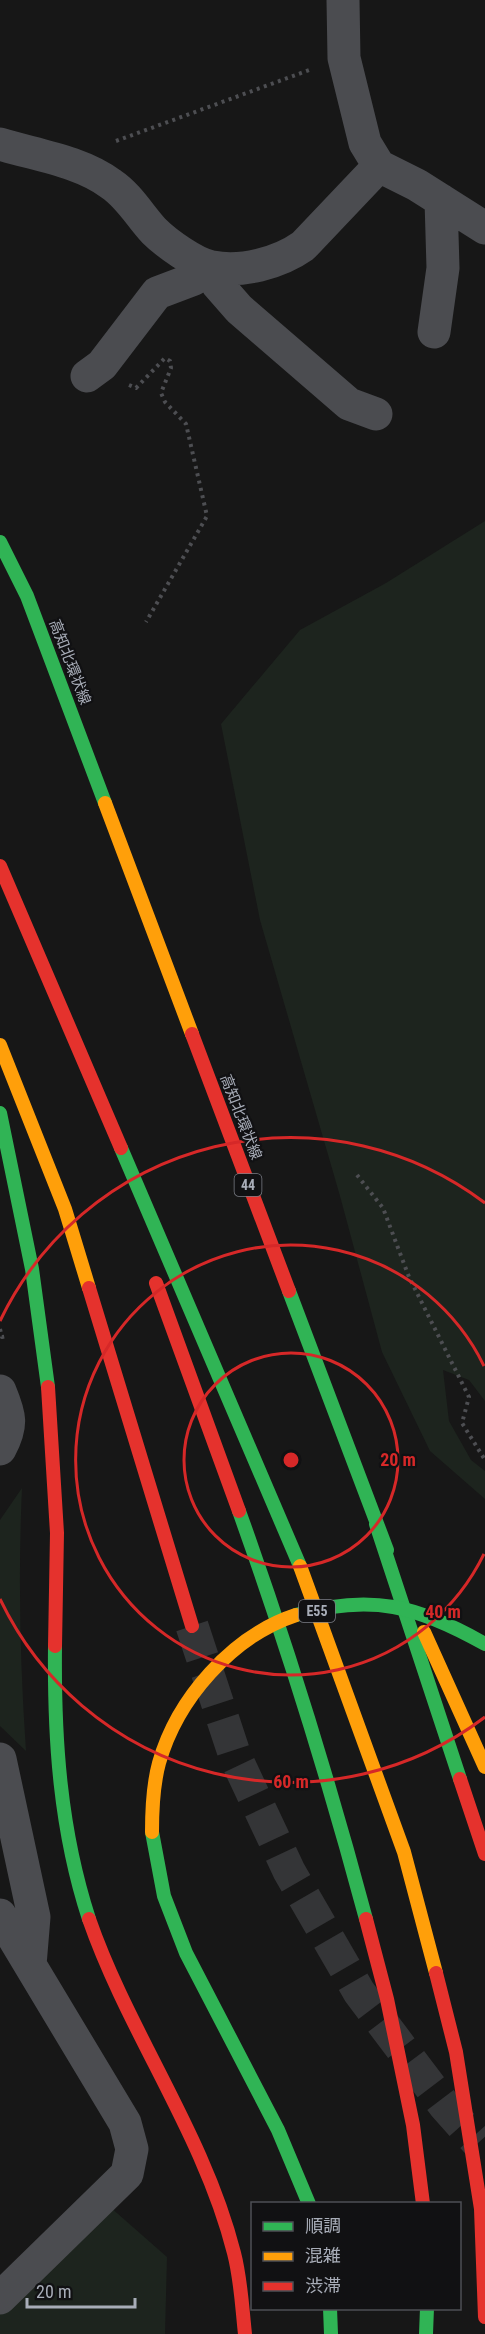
<svg xmlns="http://www.w3.org/2000/svg" width="485" height="2334" viewBox="0 0 485 2334" font-family="'Roboto Condensed','Noto Sans JP',sans-serif">
<style>
.green{fill:#1d241e}
.lines{fill:none;stroke-linecap:round;stroke-linejoin:round}
.primary-tunnel{stroke:#343537;stroke-width:33;stroke-dasharray:33 16;stroke-linecap:butt}
.path{stroke:#4d4e52;stroke-width:4;stroke-dasharray:3 4.5;stroke-linecap:butt}
.street{stroke:#4b4c50;stroke-width:33}
.fast{stroke:#30b455;stroke-width:14}
.slow{stroke:#ff9f0a;stroke-width:14}
.jam{stroke:#e5322d;stroke-width:14}
.fast-bridge{stroke:#30b455;stroke-width:14}
.slow-bridge{stroke:#ff9f0a;stroke-width:14}
.ring{fill:none;stroke:#d62828;stroke-width:3}
.labels{text-anchor:middle;dominant-baseline:central;stroke-width:4.5;stroke-linejoin:round;paint-order:stroke}
.shield{fill:#111113;stroke:#7b7e86;stroke-width:1.5}
.shield-label{font-size:14px;font-weight:bold;fill:#a8adb8}
.street-label{font-size:15px;fill:#a8adb8;stroke:#111113}
.centre{fill:#d62828;stroke:#111113;stroke-width:3}
.ring-label{font-size:18px;text-anchor:middle;font-weight:bold;fill:#d62828;stroke:#111113;stroke-width:4.5;stroke-linejoin:round;paint-order:stroke}
</style>
<rect width="100%" height="100%" fill="#171717"/>
<!-- green -->
<path class="green" d="M 485,521 L 485,1401 L 469,1380 L 443,1370 L 449,1421 L 471,1460 L 485,1471 L 485,1499 L 430,1451 L 382,1352 L 340,1196 L 260,920 L 221,724 L 300,630 L 386,583 Z
M 22,1488 C 18,1576 20,1663 26,1751 L 0,1726 L 0,1520 Z
M 101,2199 L 167,2257 L 165,2334 L 0,2334 L 0,2284 Z"/>
<g class="lines">
<!-- primary-tunnel -->
<path class="primary-tunnel" d="M 192,1626 L 235,1756 L 289,1871 L 359,1992 L 445,2106 L 478,2143"/>
<!-- path -->
<path class="path" d="M 116,141 L 312,69
M 129,385 L 136,388 L 165,358 L 170,361 L 171,368 L 161,393 L 165,402 L 186,424 L 207,516 L 146,622
M 357,1175 L 383,1208 L 409,1277 L 469,1397 L 462,1423 L 485,1460
M 0,1329 L 2,1337 L 8,1336"/>
<!-- street -->
<path class="street" d="M 343,0 L 344,58 L 365,143 L 379,166 L 417,185 L 485,228
M 0,144 C 36,155 80,161 111,184 C 129,196 140,216 154,231 C 166,243 195,264 212,267 C 241,273 279,263 303,246 L 379,166
M 434,332 L 443,268 L 441,200
M 87,376 L 102,365 L 157,293 L 194,279 L 211,267 L 218,285 L 239,309 L 349,404 L 376,414
M 0,1391 C 10,1415 13,1425 0,1449
M 0,1759 L 34,1917 L 30,1965
M 0,1915 L 125,2123 L 132,2149 L 127,2174 L 0,2298"/>
<!-- fast -->
<path class="fast" d="M 0,542 L 27,596 L 105,803
M 0,1113 L 32,1269 L 48,1387
M 121,1148 L 300,1566
M 289,1291 L 387,1550
M 239,1511 C 287,1645 329,1781 366,1919
M 376,1524 L 460,1779
M 55,1646 C 54,1740 60,1830 89,1919
M 152,1832 L 164,1896 L 186,1953 L 278,2130 L 309,2204
M 330,2308 L 331,2334
M 426,2334 L 427,2308"/>
<!-- slow -->
<path class="slow" d="M 105,803 L 192,1034
M 0,1045 L 65,1209 L 89,1288
M 300,1566 L 404,1852 L 436,1973
M 424,1632 L 485,1767"/>
<!-- jam -->
<path class="jam" d="M 0,866 L 121,1148
M 192,1034 L 289,1291
M 156,1283 L 239,1511
M 89,1288 L 192,1626
M 48,1387 L 57,1533 L 55,1646
M 460,1779 L 485,1854
M 89,1919 C 129,2034 204,2134 234,2253 C 241,2280 242,2307 245,2334
M 366,1919 L 387,1999 L 413,2125 L 423,2204
M 436,1973 L 456,2052 L 481,2209 L 485,2317"/>
<!-- fast-bridge -->
<path class="fast-bridge" d="M 296,1615 C 371,1593 418,1606 485,1644"/>
<!-- slow-bridge -->
<path class="slow-bridge" d="M 152,1832 C 152,1809 153,1785 159,1763 C 177,1699 232,1636 296,1615"/>
</g>
<!-- distance rings -->
<g class="ring">
<circle cx="291" cy="1460" r="107"/>
<path d="M484 1554A215 215 0 1 1 484 1366"/>
<path d="M485 1717A322 322 0 0 1 0 1599M0 1321A322 322 0 0 1 485 1203"/>
</g>
<g class="labels">
<!-- shield labels -->
<g class="shield">
<rect x="234.5" y="1174" width="27" height="22" rx="4.5"/>
<rect x="299" y="1600" width="36" height="22" rx="4.5"/>
</g>
<g class="shield-label">
<text x="248" y="1185">44</text>
<text x="317" y="1611">E55</text>
</g>
<!-- street labels -->
<g class="street-label">
<text transform="translate(70 662) rotate(69)">高知北環状線</text>
<text transform="translate(241 1117) rotate(69)">高知北環状線</text>
</g>
</g>
<circle cx="291" cy="1460" r="9" class="centre"/>
<g class="ring-label">
<text x="398" y="1466">20 m</text>
<text x="443" y="1618">40 m</text>
<text x="291" y="1788">60 m</text>
</g>
<!-- legend -->
<rect x="251" y="2202" width="210" height="108" fill="#111113" stroke="#4d4f55" stroke-width="1.5"/>
<rect x="263" y="2222" width="30" height="9" fill="#30b455" stroke="#4d4f55" stroke-width="1.5"/>
<text x="305" y="2232" font-size="18" fill="#a8adb8">順調</text>
<rect x="263" y="2252" width="30" height="9" fill="#ff9f0a" stroke="#4d4f55" stroke-width="1.5"/>
<text x="305" y="2262" font-size="18" fill="#a8adb8">混雑</text>
<rect x="263" y="2282" width="30" height="9" fill="#e5322d" stroke="#4d4f55" stroke-width="1.5"/>
<text x="305" y="2292" font-size="18" fill="#a8adb8">渋滞</text>
<!-- scale -->
<path d="M27 2298v9h108v-9" fill="none" stroke="#a8adb8" stroke-width="3"/>
<text x="36" y="2298" font-size="18" fill="#a8adb8" stroke="#111113" stroke-width="4.5" paint-order="stroke">20 m</text>
</svg>
